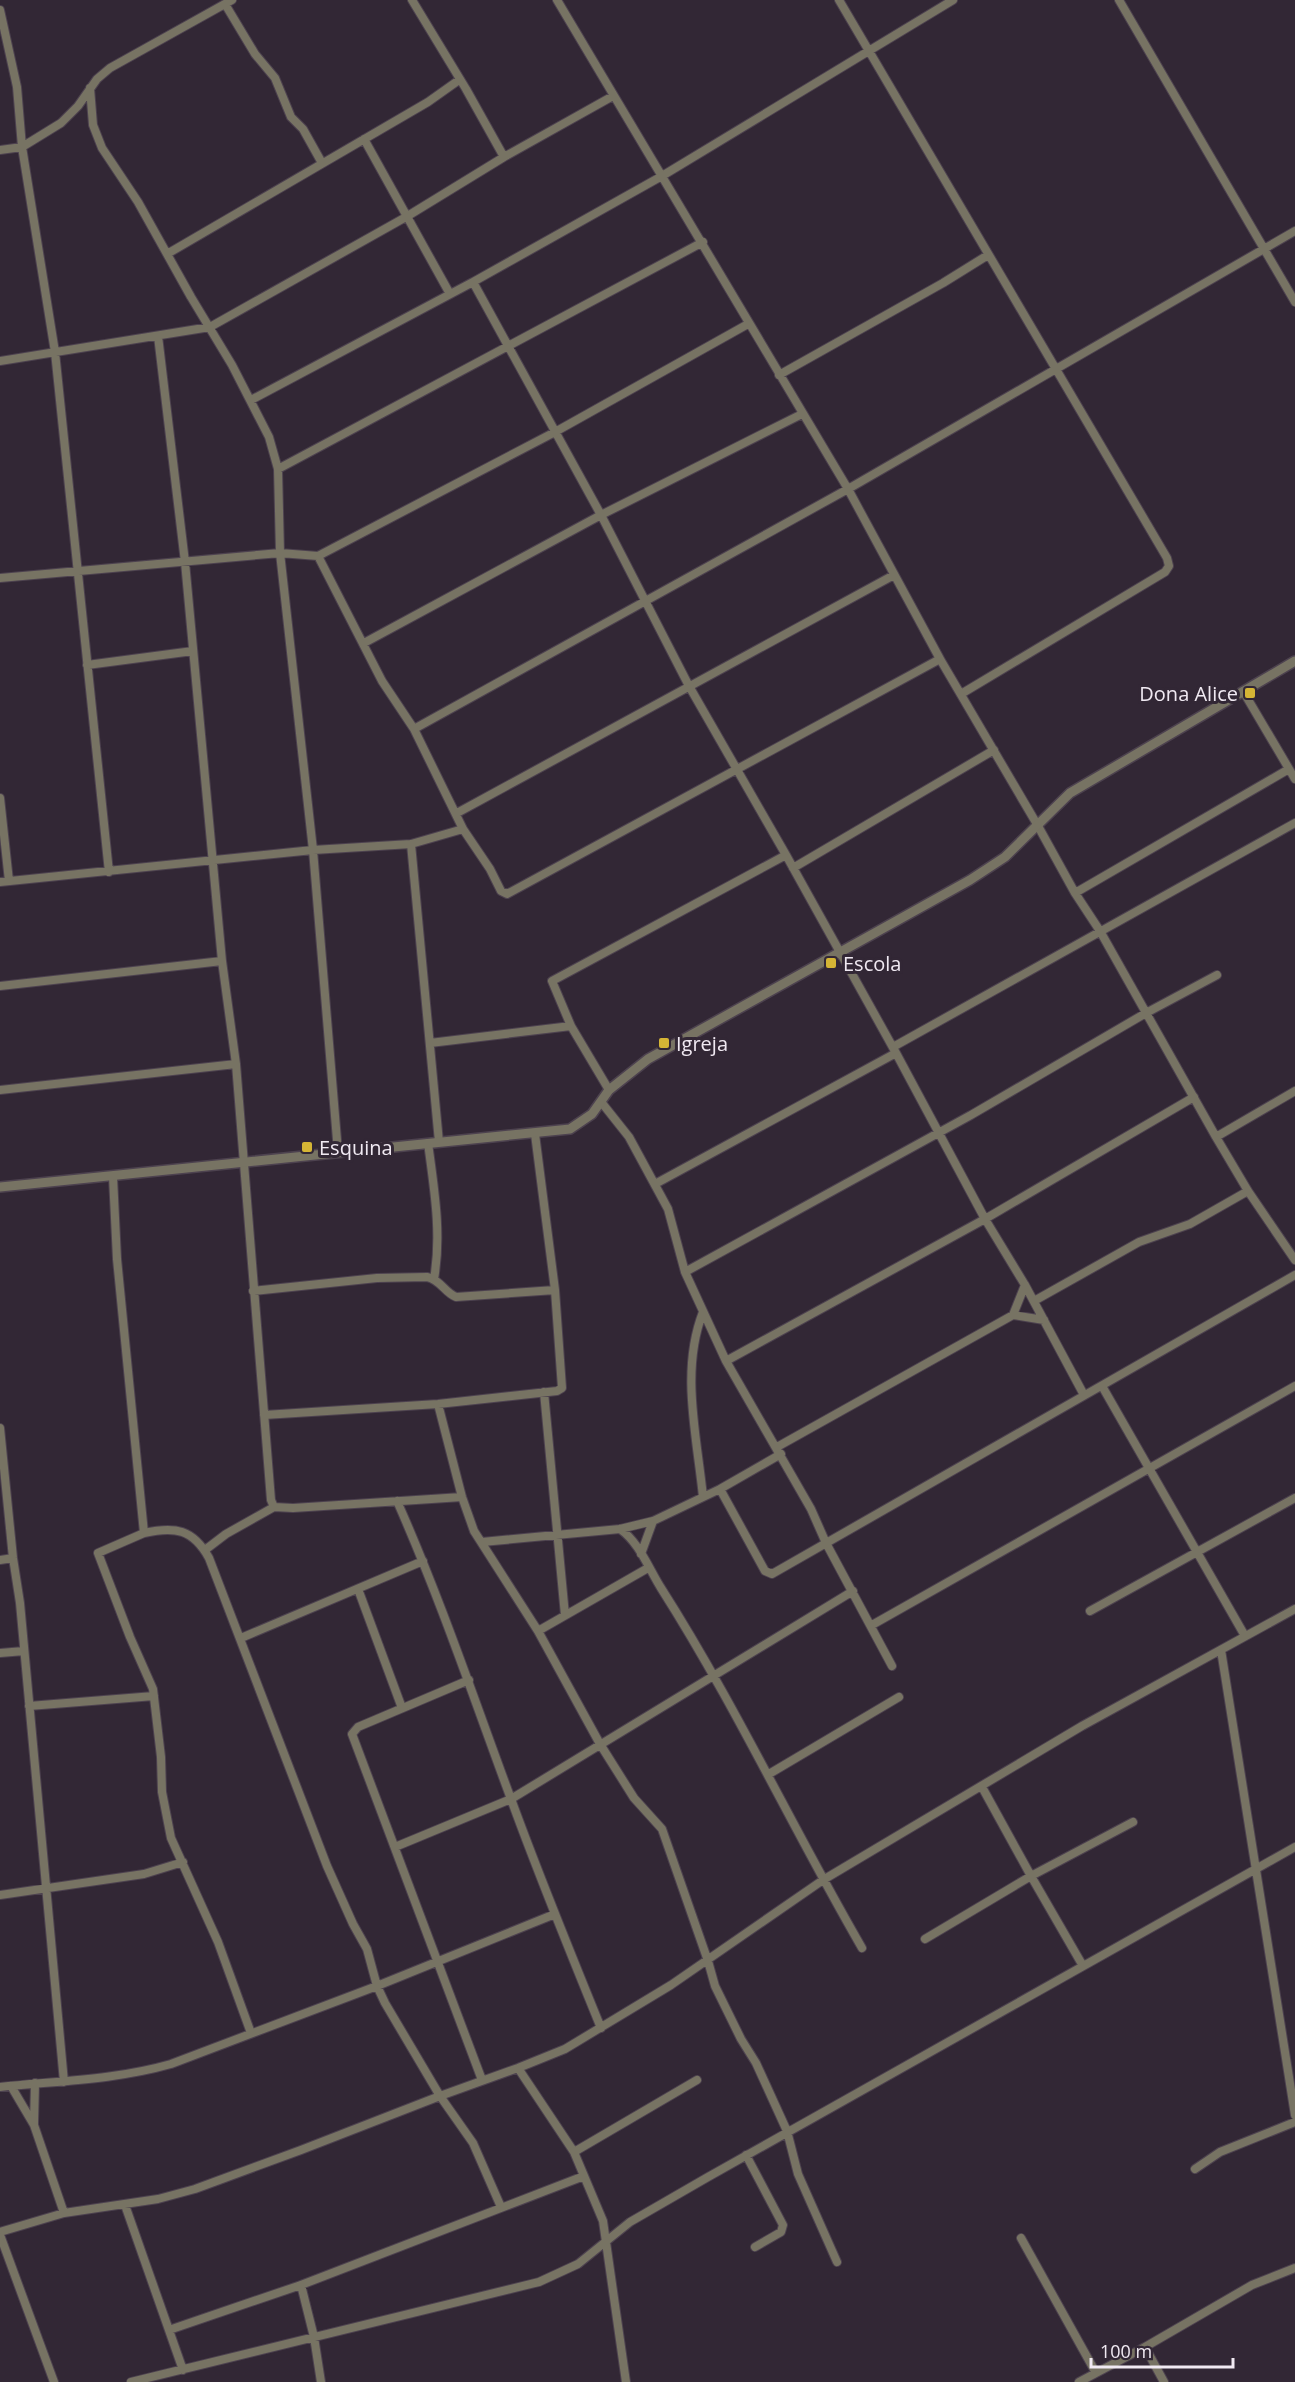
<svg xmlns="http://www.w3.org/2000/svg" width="1295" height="2382" viewBox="0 0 1295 2382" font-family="'Open Sans',sans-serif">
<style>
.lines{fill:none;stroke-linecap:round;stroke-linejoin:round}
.minor-casing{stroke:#4d424f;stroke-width:10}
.tertiary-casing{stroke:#4d424f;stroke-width:12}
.minor{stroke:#777363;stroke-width:8}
.tertiary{stroke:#777363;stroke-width:9}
.poi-dot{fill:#d5b535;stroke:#322735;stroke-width:2}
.labels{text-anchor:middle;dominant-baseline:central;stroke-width:6;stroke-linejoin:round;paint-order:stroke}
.poi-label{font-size:20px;fill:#f0e9f2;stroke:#322735;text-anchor:start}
</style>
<rect width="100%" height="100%" fill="#322735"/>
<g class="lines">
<!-- minor casing -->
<g class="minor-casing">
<path id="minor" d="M 412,0 L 466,89 L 504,157
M 557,0 L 848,489 L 940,659 L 1038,826 L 1075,893 L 1100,931 L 1216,1137 L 1248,1191 L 1295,1260
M 839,0 L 1167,558 L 1169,566 L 1165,572 L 961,694
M 1119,0 L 1295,302
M 225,4 L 255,54 L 275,78 L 291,117 L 303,129 L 322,163
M 0,10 L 17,87 L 22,147 L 55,352 L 109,872
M 90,88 L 93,125 L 102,148 L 138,202 L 191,297 L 232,365 L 269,437 L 278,469 L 280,553 L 313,850 L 338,1152
M 364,139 L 450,294
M 0,150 L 22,147 L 61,123 L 78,106 L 97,79 L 110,68 L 232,0
M 167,254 L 428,102 L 459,80
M 473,282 L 601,515 L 689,686 L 786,855 L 896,1053 L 985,1219 L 1025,1285 L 1084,1395
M 158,336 L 185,562 L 222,961 L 236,1064 L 271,1500 L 274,1507 L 293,1508 L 462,1497
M 0,361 L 210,327 L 406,217 L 504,157 L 613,96
M 779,375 L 943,283 L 988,255
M 251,400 L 473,282 L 662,176 L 953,0
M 278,469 L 703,242
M 318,556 L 382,681 L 414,729 L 848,489 L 1295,231
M 0,578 L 280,553 L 318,556 L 555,432 L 748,324
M 364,643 L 601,515 L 802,414
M 87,665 L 193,651
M 1243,691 L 1295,779
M 414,729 L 463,829
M 0,798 L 9,881
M 457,813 L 894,575
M 411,844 L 439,1142
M 793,868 L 994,750
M 0,882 L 313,850 L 411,844 L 463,829 L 490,869 L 501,891 L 507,894 L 940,659
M 1075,893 L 1289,769
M 0,986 L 222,961
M 430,1043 L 571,1026
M 893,1047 L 1295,823
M 0,1090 L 236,1064
M 609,1090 L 571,1026 L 552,981 L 786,855
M 602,1103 L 629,1137 L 668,1209 L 685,1272 L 726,1361 L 811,1509 L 826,1543 L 892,1666
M 1216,1137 L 1295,1091
M 428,1143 C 434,1188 442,1234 434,1279
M 113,1177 L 117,1259 L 144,1533 L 98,1553 L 130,1637 L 153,1689 L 161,1757 L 162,1792 L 171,1838 L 218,1942 L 251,2033
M 655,1184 L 896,1053
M 685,1272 L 971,1115 L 1146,1013 L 1217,975
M 253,1291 L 377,1278 L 427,1277 C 441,1280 444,1292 456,1297 L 555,1290
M 1034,1301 L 1139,1242 L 1190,1224 L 1248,1191
M 703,1312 C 680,1371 697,1436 703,1497
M 1013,1315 L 1044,1320
M 726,1361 L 985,1219 L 1194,1097
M 1102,1386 L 1245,1636
M 544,1392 L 565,1615
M 438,1404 L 462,1497 L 474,1531 L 538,1631 L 600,1744 L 634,1798 L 662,1829 L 708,1961 L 715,1986 L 741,2039 L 756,2063 L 787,2131 L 798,2174 L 837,2262
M 264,1415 L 438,1404 L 557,1391 L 562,1388 L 555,1290 L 535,1134
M 0,1428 L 13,1558 L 20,1603 L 64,2082
M 777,1447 L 1013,1315 L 1025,1285
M 720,1489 L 765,1571 L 772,1574 L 1295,1275
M 397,1501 C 440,1598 474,1699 511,1799 C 539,1876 570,1952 601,2028
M 620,1529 C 639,1542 649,1569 661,1588 C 735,1704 793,1829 862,1948
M 144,1533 C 175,1526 193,1529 209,1558 L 327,1866 L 353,1924 L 367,1949 L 377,1986 L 385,2003 L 440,2096 L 473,2143 L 501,2207
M 482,1542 L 620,1529 L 653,1521 L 720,1489 L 781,1454
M 205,1550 L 226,1534 L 274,1507
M 641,1554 L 653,1521
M 0,1560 L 13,1558
M 358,1589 L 402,1708
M 1090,1611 L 1295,1498
M 872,1625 L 1295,1386
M 538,1631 L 648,1568
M 241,1638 L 423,1561
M 1221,1650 L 1295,2115
M 0,1653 L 24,1651
M 469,1680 L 358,1727 L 352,1734 L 482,2080
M 29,1706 L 154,1696
M 769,1774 L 899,1697
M 982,1787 L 1031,1876 L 1133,1822
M 395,1847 L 511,1799 L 853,1591
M 0,1895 L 144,1874 L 183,1862
M 925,1939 L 1031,1876 L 1083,1966
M 518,2068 L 574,2152 L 603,2221 L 626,2382
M 11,2086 L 34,2125 L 64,2213
M 0,2087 C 57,2081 115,2080 171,2064 L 377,1986 L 555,1914
M 34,2124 L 35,2083
M 574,2152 L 697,2080
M 746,2155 L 783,2225 L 781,2232 L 755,2247
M 1195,2169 L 1220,2152 L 1295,2122
M 125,2205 L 183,2370
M 0,2232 L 64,2213 L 158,2199 L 195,2189 L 301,2150 L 440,2096 L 518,2068 L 565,2049 L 671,1985 L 823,1880 L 1082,1726 L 1295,1609
M 0,2235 L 54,2382
M 1021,2238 L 1096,2373
M 301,2285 L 314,2337 L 321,2382
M 169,2330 L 301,2285 L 584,2176
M 1145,2347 L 1164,2382
M 131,2382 L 539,2282 L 578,2264 L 630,2222 L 708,2177 L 1295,1847
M 1079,2382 L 1145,2347 L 1252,2285 L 1295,2268"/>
</g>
<!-- tertiary casing -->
<g class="tertiary-casing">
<path id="tertiary" d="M 0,1187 L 570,1129 L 592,1114 L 609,1090 L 648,1059 L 970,880 L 1005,857 L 1070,793 L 1295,661"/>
</g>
<!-- minor -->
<use href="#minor" class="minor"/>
<!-- tertiary -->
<use href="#tertiary" class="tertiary"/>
</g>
<!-- markers -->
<g class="poi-dot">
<rect x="1244" y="687" width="12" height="12" rx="3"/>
<rect x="825" y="957" width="12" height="12" rx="3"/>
<rect x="658" y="1037" width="12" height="12" rx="3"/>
<rect x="301" y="1141" width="12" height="12" rx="3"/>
</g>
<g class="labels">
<!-- poi labels -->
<g class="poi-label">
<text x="1238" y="693" text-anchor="end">Dona Alice</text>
<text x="843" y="963">Escola</text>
<text x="676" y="1043">Igreja</text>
<text x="319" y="1147">Esquina</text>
</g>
</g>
<!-- scale -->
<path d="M1091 2358v9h142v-9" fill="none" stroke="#f0e9f2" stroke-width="3"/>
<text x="1100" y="2358" font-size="18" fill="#f0e9f2" stroke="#322735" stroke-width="4.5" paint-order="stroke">100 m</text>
</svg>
